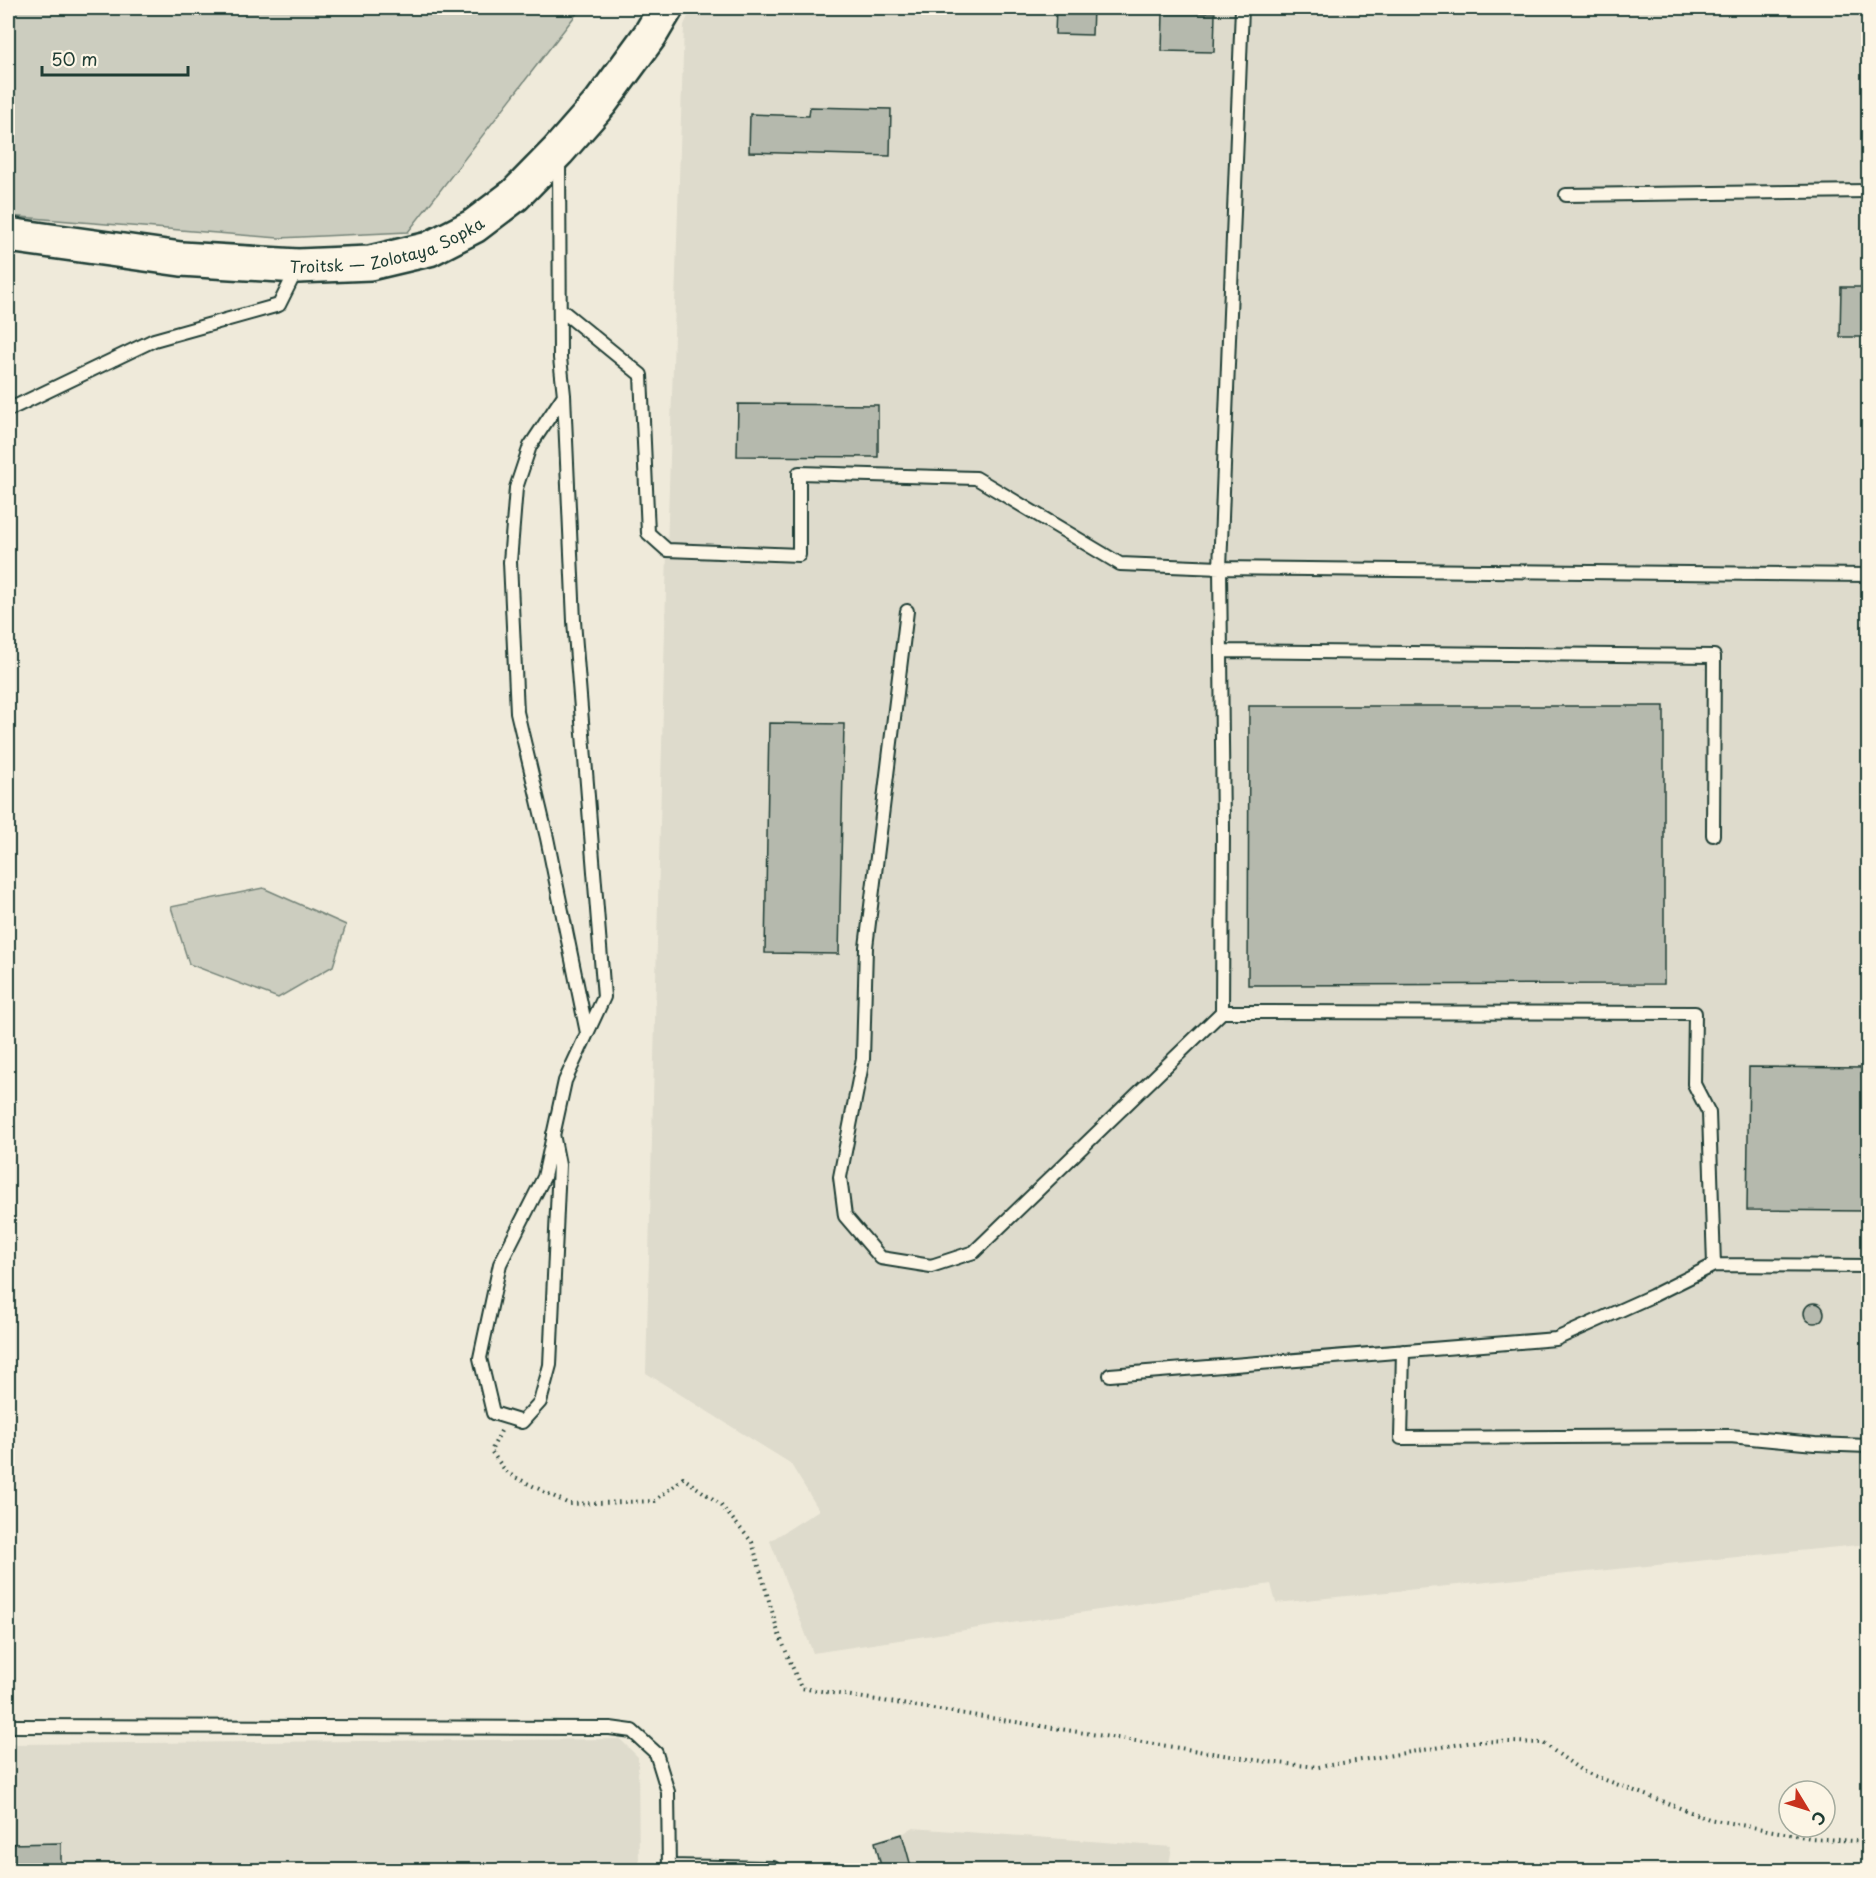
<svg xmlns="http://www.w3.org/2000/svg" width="1876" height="1878" viewBox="0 0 1876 1878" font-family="'Playpen Sans',sans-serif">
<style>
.built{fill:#dedbcc}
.green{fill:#cccdbf;stroke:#76857a;stroke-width:1.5}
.building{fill:#b5b9ad;stroke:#1f3d34;stroke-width:1.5}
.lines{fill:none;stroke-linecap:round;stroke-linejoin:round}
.lane-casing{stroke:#1f3d34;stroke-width:16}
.secondary-casing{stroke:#1f3d34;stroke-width:38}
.path{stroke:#1f3d34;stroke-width:4;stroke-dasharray:1.5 4.5;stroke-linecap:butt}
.lane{stroke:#fcf5e5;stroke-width:12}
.secondary{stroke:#fcf5e5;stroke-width:33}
.labels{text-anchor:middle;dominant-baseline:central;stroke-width:4.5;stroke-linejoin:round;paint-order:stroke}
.street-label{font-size:16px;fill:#1f3d34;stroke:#fcf5e5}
</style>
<rect width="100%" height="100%" fill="#efeada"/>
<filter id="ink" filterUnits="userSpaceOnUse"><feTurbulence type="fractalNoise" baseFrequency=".0167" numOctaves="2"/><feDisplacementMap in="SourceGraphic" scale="12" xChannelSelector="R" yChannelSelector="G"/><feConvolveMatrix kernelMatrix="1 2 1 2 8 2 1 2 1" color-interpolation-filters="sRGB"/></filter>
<g filter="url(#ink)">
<!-- built -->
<path class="built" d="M 692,8 L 1868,8 L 1868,1544 L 1276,1603 L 1271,1584 L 813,1653 L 770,1541 L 819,1510 L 790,1463 L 646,1373 L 667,550 L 684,25 Z
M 620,1739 L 638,1757 L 639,1870 L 8,1870 L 8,1744 Z
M 912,1828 L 1172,1847 L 1168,1870 L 882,1870 L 875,1842 L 902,1834 Z"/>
<!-- green -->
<path class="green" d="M 8,8 L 581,8 L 408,232 L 279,238 L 8,216 Z
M 263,888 L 346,925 L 333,966 L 278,998 L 189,964 L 171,907 Z"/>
<!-- building -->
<path class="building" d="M 1056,8 L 1093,8 L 1092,35 L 1055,34 Z
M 1163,13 L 1215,13 L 1214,52 L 1162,51 Z
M 810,107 L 891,109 L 890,156 L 749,152 L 750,114 L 809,116 Z
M 1841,287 L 1869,287 L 1869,337 L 1840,337 Z
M 738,404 L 878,405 L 878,457 L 737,456 Z
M 1249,706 L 1664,706 L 1664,984 L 1248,985 Z
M 769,723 L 844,724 L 839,954 L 765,953 Z
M 1749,1067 L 1869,1068 L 1869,1211 L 1747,1210 Z
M1804 1313a10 10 0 1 1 20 0a10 10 0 1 1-20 0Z
M 902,1834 L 912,1870 L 882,1870 L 875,1842 Z
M 61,1843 L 61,1870 L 8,1870 L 8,1844 Z"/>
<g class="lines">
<!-- lane casing -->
<g class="lane-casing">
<path id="lane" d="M 1242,8 L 1220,568 L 1223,828 L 1222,1012 L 1695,1013 L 1694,1084 L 1709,1113 L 1714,1265 L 1868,1266
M 1566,195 L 1868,191
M 560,309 L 641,375 L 648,533 L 667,550 L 799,555 L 799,473 L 976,478 L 1120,564 L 1220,568 L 1868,575
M 564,395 L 530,446 L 516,488 L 510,562 L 517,712 L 547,838 L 587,1033
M 8,410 L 154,340 L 279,305 L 298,267
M 907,611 L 866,947 L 863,1059 L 840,1177 L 845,1216 L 881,1258 L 931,1266 L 974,1252 L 1222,1012
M 1221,651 L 1714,656 L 1713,835
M 553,1134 L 559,1165 L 550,1365 L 540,1402 L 522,1422 L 493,1413 L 480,1358 L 500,1264 L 544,1177 L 565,1081 L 604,997 L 574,621 L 564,395 L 560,358 L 559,158
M 1403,1351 L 1401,1438 L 1730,1436 L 1815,1444 L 1868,1446
M 1110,1375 L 1556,1339 L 1652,1296 L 1714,1265
M 8,1726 L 610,1728 L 632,1731 L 656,1753 L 668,1792 L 669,1870
M 669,1866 L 773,1868 L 776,1870"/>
</g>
<!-- secondary casing -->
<g class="secondary-casing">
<g id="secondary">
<path id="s1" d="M 8,235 L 181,259 L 298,266 L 370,263 L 429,249 L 474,226 L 515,195 L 558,151 L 601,102 L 650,35 L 666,8"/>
</g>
</g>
<!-- path -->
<path class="path" d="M 501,1431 L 491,1451 L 507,1473 L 569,1504 L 655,1501 L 683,1478 L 719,1503 L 752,1542 L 778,1632 L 801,1688 L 1268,1762 L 1318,1767 L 1479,1741 L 1543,1743 L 1582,1771 L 1709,1819 L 1811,1838 L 1868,1842"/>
<!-- lane -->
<use href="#lane" class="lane"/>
<!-- secondary -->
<use href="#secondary" class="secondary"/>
</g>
</g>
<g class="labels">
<!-- street labels -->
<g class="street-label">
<text stroke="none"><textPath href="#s1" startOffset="384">Troitsk — Zolotaya Sopka</textPath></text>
</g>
</g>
<!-- margin -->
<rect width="1876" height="1878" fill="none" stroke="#fcf5e5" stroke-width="30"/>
<rect x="15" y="15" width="1846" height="1848" fill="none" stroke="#1f3d34" stroke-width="2" filter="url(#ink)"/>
<!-- north arrow -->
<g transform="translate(1807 1809) rotate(128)"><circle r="28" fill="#fcf5e5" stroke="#a4ab9e" stroke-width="1.5"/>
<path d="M0-4.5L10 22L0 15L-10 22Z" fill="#c8321e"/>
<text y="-9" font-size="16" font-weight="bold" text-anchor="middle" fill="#1f3d34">С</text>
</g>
<!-- scale -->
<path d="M42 66v9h146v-9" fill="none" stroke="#1f3d34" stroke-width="3"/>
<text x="51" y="66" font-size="18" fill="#1f3d34" stroke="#fcf5e5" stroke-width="4.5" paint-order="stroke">50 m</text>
</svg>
